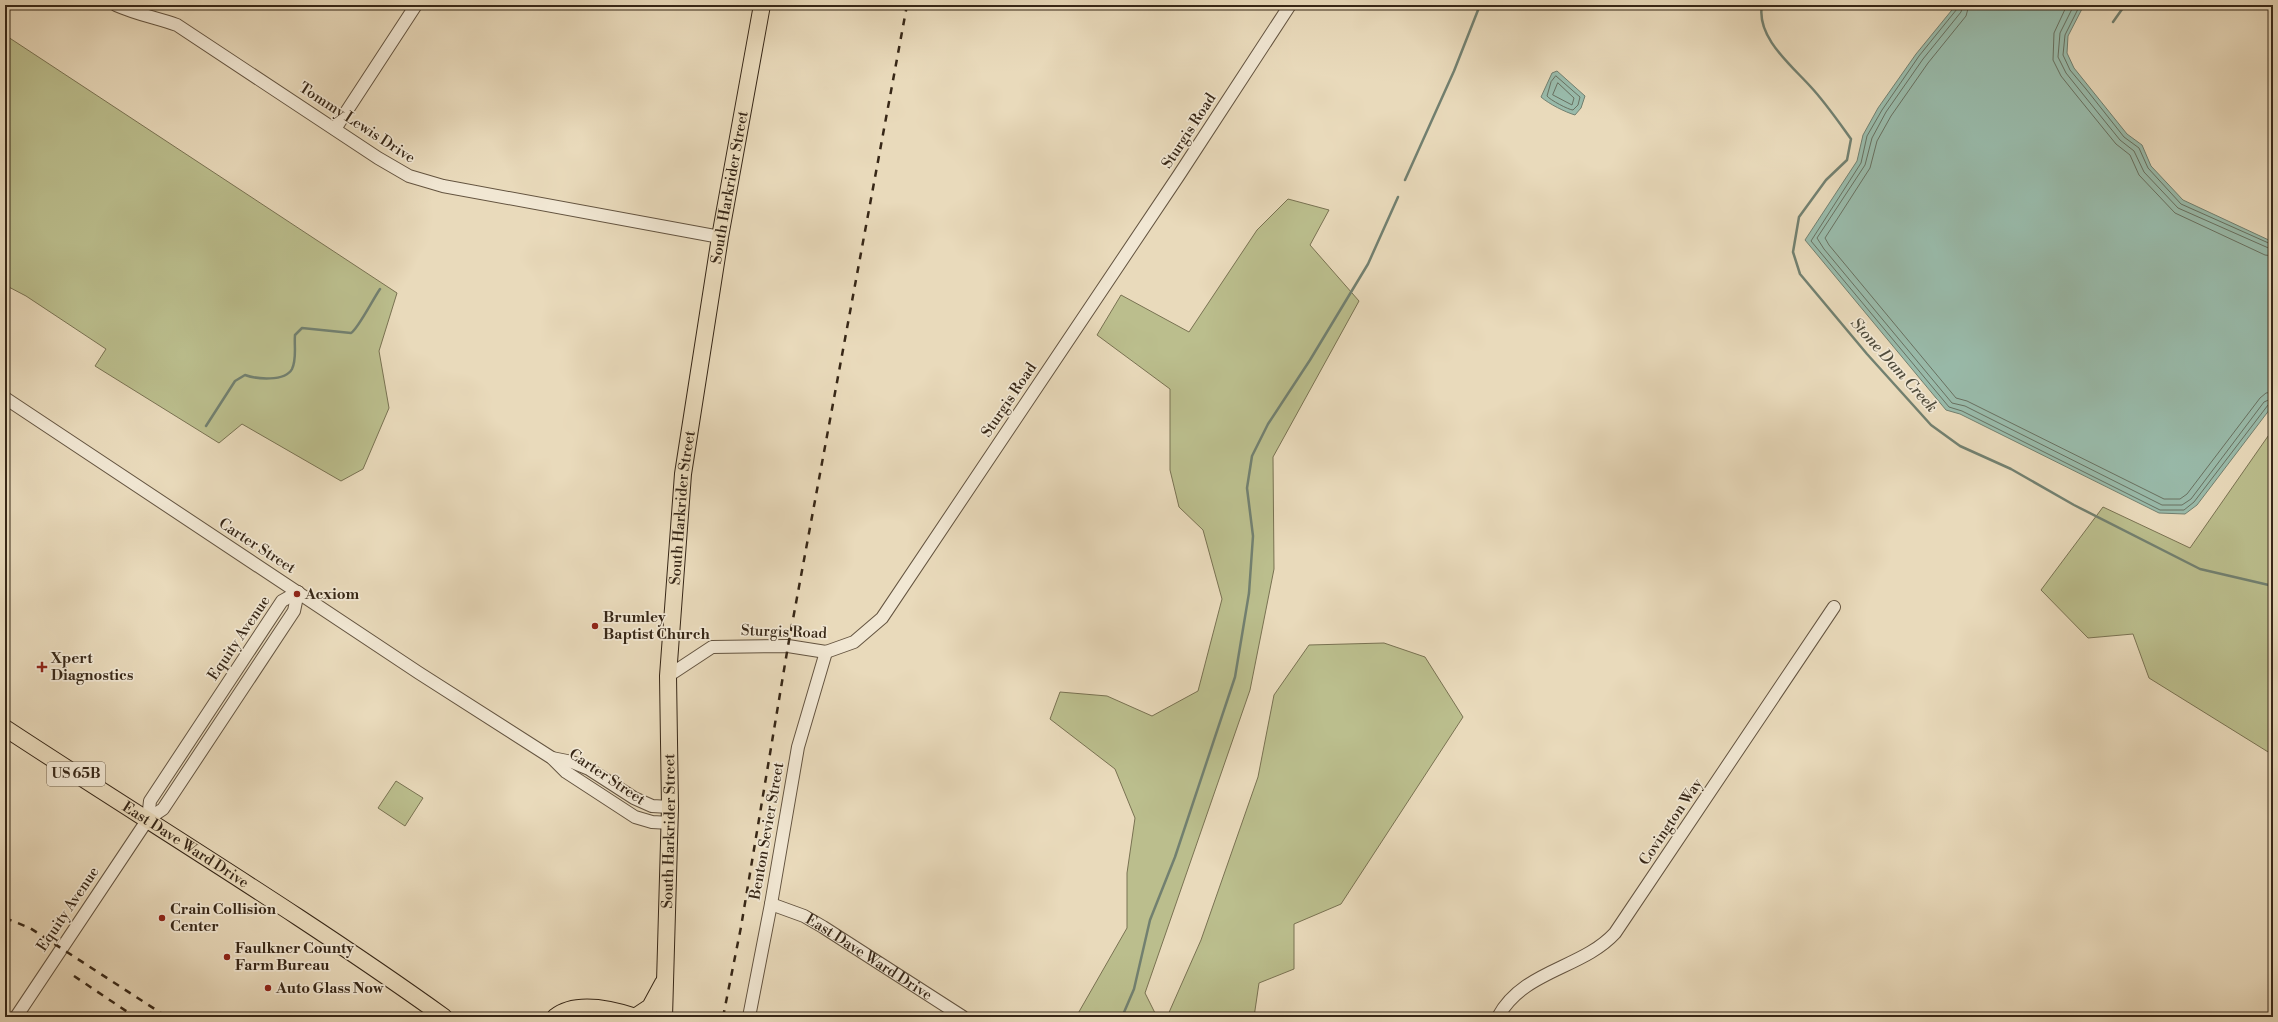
<svg xmlns="http://www.w3.org/2000/svg" width="2278" height="1022" viewBox="0 0 2278 1022" font-family="'Libre Bodoni',serif">
<style>
.green{fill:#bbbe8d;stroke:#797252}
.water{fill:#99bbab;stroke:#728070}
.lines{fill:none;stroke-linecap:round;stroke-linejoin:round}
.shore{stroke:#687161;stroke-width:1}
.stream{stroke:#728070;stroke-width:2.5}
.minor-casing{stroke:#645440;stroke-width:14}
.major-casing{stroke:#372717;stroke-width:18}
.minor{stroke:#f1e7d3;stroke-width:12}
.major{stroke:#e9dabb;stroke-width:16}
.rail{stroke:#372717;stroke-width:2.5;stroke-dasharray:7 7;stroke-linecap:butt}
.poi-dot{fill:#8f2418;stroke:#f1e7d3;stroke-width:1.5}
.labels{text-anchor:middle;dominant-baseline:central;stroke-width:3.5;stroke-linejoin:round;paint-order:stroke}
.shield{fill:#f1e7d3;stroke:#6f614f;stroke-width:1}
.shield-label{font-size:14px;font-weight:bold;fill:#372717}
.street-label{font-size:15px;fill:#372717;stroke:#f1e7d3}
.poi-label{font-size:15px;font-weight:bold;fill:#372717;stroke:#f1e7d3;text-anchor:start}
.water-label{font-size:16px;font-style:italic;fill:#504c3c;stroke:#f1e7d3}
</style>
<rect width="100%" height="100%" fill="#e9dabb"/>
<filter id="stains"><feTurbulence type="fractalNoise" baseFrequency=".005" numOctaves="4"/><feColorMatrix values="0 0 0 0 .2 0 0 0 0 .09 0 0 0 0 .02 0 0 0 .5 -.17"/></filter>
<radialGradient id="worn" r=".72"><stop offset=".6" stop-color="#630" stop-opacity="0"/><stop offset="1" stop-color="#630" stop-opacity=".3"/></radialGradient>
<!-- green -->
<path class="green" d="M 5,35 L 397,293 L 379,351 L 389,408 L 363,469 L 341,481 L 242,424 L 219,443 L 95,366 L 106,349 L 26,296 L 5,285 Z
M 1288,199 L 1329,210 L 1310,245 L 1359,301 L 1273,457 L 1274,569 L 1250,690 L 1145,993 L 1157,1017 L 1076,1017 L 1127,928 L 1127,873 L 1135,818 L 1115,769 L 1050,719 L 1060,692 L 1107,696 L 1152,716 L 1198,691 L 1222,599 L 1203,530 L 1179,507 L 1170,470 L 1170,389 L 1097,335 L 1121,295 L 1189,332 L 1257,230 Z
M 2273,429 L 2273,755 L 2149,678 L 2133,634 L 2088,638 L 2041,590 L 2103,507 L 2190,548 Z
M 1384,643 L 1425,657 L 1463,717 L 1341,904 L 1294,924 L 1294,969 L 1259,983 L 1254,1017 L 1167,1017 L 1201,940 L 1258,777 L 1274,695 L 1309,645 Z
M 396,781 L 423,798 L 405,826 L 378,808 Z"/>
<!-- water -->
<path class="water" d="M 1956,5 L 2084,5 L 2068,36 L 2067,53 L 2074,68 L 2127,134 L 2142,145 L 2151,166 L 2183,200 L 2273,242 L 2273,405 L 2197,505 L 2185,514 L 2159,513 L 1960,414 L 1946,410 L 1805,240 L 1857,161 L 1863,135 L 1878,108 L 1916,54 Z
M 1557,71 L 1585,96 L 1581,108 L 1575,115 C 1565,112 1549,104 1541,97 L 1552,73 Z"/>
<g class="lines">
<!-- shore -->
<path class="shore" d="M 1958,5 L 1957,9 L 1919,56 L 1882,110 L 1867,136 L 1861,163 L 1811,241 L 1949,407 L 1962,411 L 2160,510 L 2184,510 L 2194,502 L 2268,405 L 2273,403
M 1963,5 L 1961,12 L 1923,59 L 1886,112 L 1872,138 L 1865,165 L 1817,238 L 1824,249 L 1952,403 L 1965,406 L 2162,505 L 2182,505 L 2191,499 L 2264,402 L 2273,398
M 1969,5 L 1966,16 L 1928,63 L 1891,116 L 1877,141 L 1870,168 L 1825,238 L 1829,245 L 1956,398 L 1967,401 L 2164,499 L 2180,499 L 2187,494 L 2260,398 L 2266,393 L 2273,392
M 2067,5 L 2054,33 L 2053,60 L 2061,76 L 2077,96 L 2116,144 L 2130,155 L 2139,175 L 2175,213 L 2265,255 L 2273,256
M 2074,5 L 2060,33 L 2058,57 L 2066,73 L 2082,93 L 2120,140 L 2134,151 L 2144,172 L 2178,208 L 2273,250
M 2080,5 L 2065,35 L 2063,55 L 2070,70 L 2086,89 L 2124,137 L 2139,148 L 2148,168 L 2181,204 L 2273,245
M 1556,76 L 1580,97 L 1578,105 L 1573,110 C 1569,110 1550,100 1547,96 L 1551,82 Z
M 1558,83 L 1574,98 L 1572,105 L 1553,95 Z"/>
<!-- stream -->
<path class="stream" d="M 1762,5 C 1756,37 1791,65 1810,86 C 1825,102 1838,121 1851,139 L 1847,160 L 1826,180 L 1799,217 L 1793,252 L 1800,274 L 1867,354 L 1931,425 L 1960,446 L 2011,469 L 2074,505 L 2200,569 L 2273,586
M 2113,22 L 2125,5
M 1405,180 L 1454,71 L 1480,5
M 206,426 L 235,381 L 245,375 C 256,379 285,382 292,369 C 297,359 294,346 295,335 L 302,328 L 351,333 C 358,329 373,299 380,289
M 1122,1017 L 1134,989 L 1150,920 L 1175,857 L 1235,677 L 1249,593 L 1253,536 L 1247,488 L 1252,456 L 1268,424 L 1310,360 L 1368,264 L 1398,197"/>
<!-- minor casing -->
<g class="minor-casing">
<g id="minor">
<path d="M 116,5 C 136,14 157,18 177,25 L 378,158 L 409,176 L 443,186 L 720,237"/>
<path d="M 335,129 L 416,5"/>
<path d="M 5,398 L 419,673 L 552,758 L 566,772 L 635,817 L 652,822 L 670,823"/>
<path d="M 668,676 L 712,647 L 788,646 L 826,652 L 854,642 L 882,618 L 1179,175 L 1290,5"/>
<path d="M 552,758 L 572,762 L 589,769 L 634,798 L 652,806 L 670,807"/>
<path d="M 148,819 L 150,801 L 282,601 L 298,592"/>
<path id="s1" d="M 771,904 L 804,916 L 823,927 L 963,1017"/>
<path d="M 16,1017 L 148,819 L 163,809 L 294,611 L 298,592"/>
<path d="M 749,1017 L 771,904 L 798,747 L 826,652"/>
<path d="M 1498,1017 C 1523,970 1582,969 1615,933 L 1834,607"/>
</g>
</g>
<!-- major casing -->
<g class="major-casing">
<g id="major">
<path id="s2" d="M 5,728 C 151,824 302,915 444,1017"/>
<path d="M 555,1017 C 576,1000 612,1009 636,1017"/>
<path d="M 635,1017 L 650,1007 L 663,983"/>
<path id="s3" d="M 664,1017 L 670,807 L 668,676 L 683,474 L 720,237 L 762,5"/>
</g>
</g>
<!-- minor -->
<use href="#minor" class="minor"/>
<!-- major -->
<use href="#major" class="major"/>
<!-- rail -->
<path class="rail" d="M 5,918 L 30,928 L 167,1017
M 74,976 L 135,1017
M 723,1017 L 741,927 L 788,646 L 907,5"/>
</g>
<!-- markers -->
<g class="poi-dot">
<circle cx="297" cy="594" r="4"/>
<circle cx="595" cy="626" r="4"/>
<path d="M40 661h4v4h4v4h-4v4h-4v-4h-4v-4h4z"/>
<circle cx="162" cy="918" r="4"/>
<circle cx="227" cy="957" r="4"/>
<circle cx="268" cy="988" r="4"/>
</g>
<g class="labels">
<!-- shield labels -->
<rect class="shield" x="47" y="762" width="58" height="24" rx="3"/>
<g class="shield-label">
<text x="76" y="774">US 65B</text>
</g>
<!-- street labels -->
<g class="street-label">
<text transform="translate(357 123) rotate(33)">Tommy Lewis Drive</text>
<text transform="translate(1189 131) rotate(-57)">Sturgis Road</text>
<text stroke="none"><textPath href="#s3" startOffset="834">South Harkrider Street</textPath></text>
<text transform="translate(1009 400) rotate(-56)">Sturgis Road</text>
<text stroke="none"><textPath href="#s3" startOffset="510">South Harkrider Street</textPath></text>
<text transform="translate(257 546) rotate(33)">Carter Street</text>
<text transform="translate(784 632) rotate(2)">Sturgis Road</text>
<text transform="translate(239 638) rotate(-56)">Equity Avenue</text>
<text transform="translate(607 777) rotate(34)">Carter Street</text>
<text transform="translate(1671 822) rotate(-56)">Covington Way</text>
<text stroke="none"><textPath href="#s3" startOffset="186">South Harkrider Street</textPath></text>
<text transform="translate(767 831) rotate(-80)">Benton Sevier Street</text>
<text stroke="none"><textPath href="#s2" startOffset="215">East Dave Ward Drive</textPath></text>
<text transform="translate(68 909) rotate(-56)">Equity Avenue</text>
<text stroke="none"><textPath href="#s1" startOffset="112">East Dave Ward Drive</textPath></text>
</g>
<!-- poi labels -->
<g class="poi-label">
<text x="305" y="594">Acxiom</text>
<text x="603" y="617">Brumley<tspan x="603" dy="17">Baptist Church</tspan></text>
<text x="51" y="658">Xpert<tspan x="51" dy="17">Diagnostics</tspan></text>
<text x="170" y="909">Crain Collision<tspan x="170" dy="17">Center</tspan></text>
<text x="235" y="948">Faulkner County<tspan x="235" dy="17">Farm Bureau</tspan></text>
<text x="276" y="988">Auto Glass Now</text>
</g>
<!-- water labels -->
<g class="water-label">
<text transform="translate(1894 365) rotate(48)">Stone Dam Creek</text>
</g>
</g>
<!-- margin -->
<rect width="2278" height="1022" fill="none" stroke="#e9dabb" stroke-width="20"/>
<rect x="6" y="6" width="2266" height="1010" fill="none" stroke="#372717" stroke-width="2"/>
<rect x="10" y="10" width="2258" height="1002" fill="none" stroke="#372717"/>
<rect width="100%" height="100%" filter="url(#stains)"/>
<rect width="100%" height="100%" fill="url(#worn)"/>
</svg>
